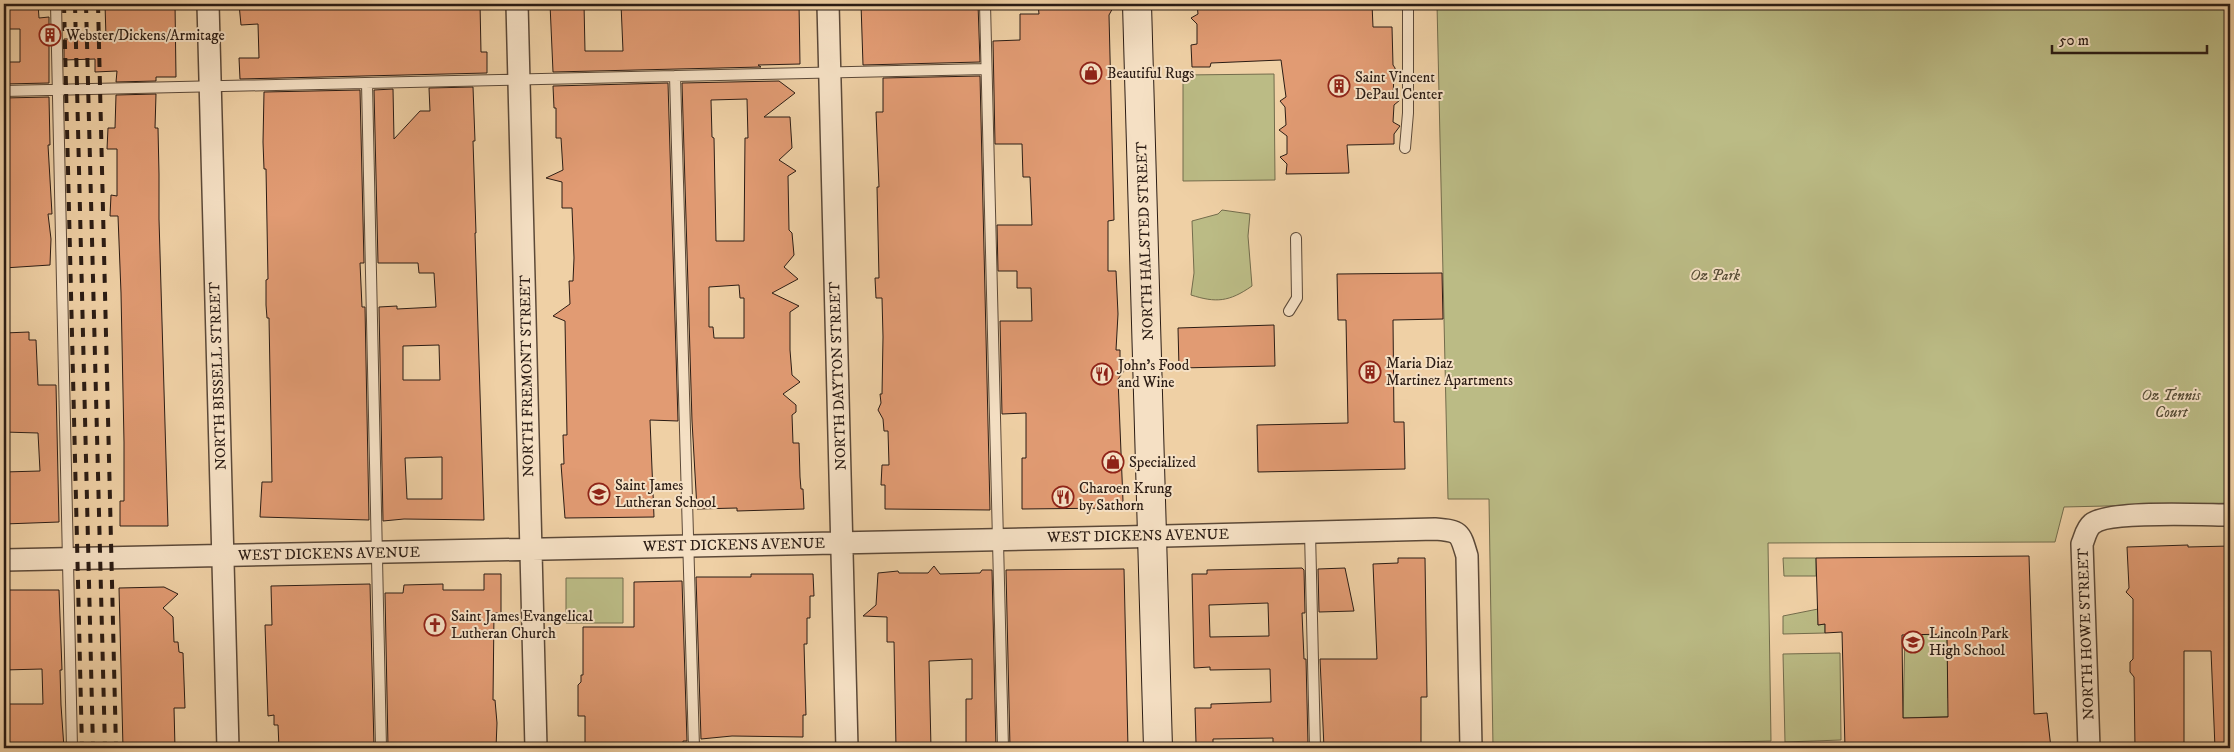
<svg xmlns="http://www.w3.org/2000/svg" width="2234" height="752" viewBox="0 0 2234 752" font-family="'IM FELL DW Pica',serif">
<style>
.green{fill:#bbbb85;stroke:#736c4c}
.building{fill:#e19b73;stroke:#2b1c14;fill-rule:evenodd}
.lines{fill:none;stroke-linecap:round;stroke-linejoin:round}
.service-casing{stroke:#5c4938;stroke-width:12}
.minor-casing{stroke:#5c4938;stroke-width:24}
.secondary-casing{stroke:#2b1c14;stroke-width:30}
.service{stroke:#f5e0c4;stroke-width:10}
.minor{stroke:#f5e0c4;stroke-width:21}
.secondary{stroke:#f5e0c4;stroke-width:28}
.rail{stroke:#2b1c14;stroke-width:4;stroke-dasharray:9 9;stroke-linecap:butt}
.labels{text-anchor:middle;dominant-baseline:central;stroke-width:4;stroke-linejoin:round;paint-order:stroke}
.poi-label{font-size:15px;fill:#2b1c14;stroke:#f5e0c4;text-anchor:start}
.street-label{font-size:15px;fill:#2b1c14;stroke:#f5e0c4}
.park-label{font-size:15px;font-style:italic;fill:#564c36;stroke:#f5e0c4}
</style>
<rect width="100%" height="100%" fill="#efd0a5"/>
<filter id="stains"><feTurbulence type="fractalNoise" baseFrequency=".004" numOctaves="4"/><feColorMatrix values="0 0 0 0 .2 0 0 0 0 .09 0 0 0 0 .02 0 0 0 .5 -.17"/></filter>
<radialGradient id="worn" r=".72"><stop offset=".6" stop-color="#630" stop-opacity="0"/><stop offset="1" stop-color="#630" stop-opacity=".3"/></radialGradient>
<!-- green -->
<path class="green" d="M 1437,4 L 2230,4 L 2230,503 L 2064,507 L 2055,542 L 1768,543 L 1771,741 L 1493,747 L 1489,499 L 1448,499 Z
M 1274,74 L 1275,180 L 1183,181 L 1183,75 Z
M 1222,210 L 1250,214 L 1248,236 L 1252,286 C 1229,302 1216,303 1191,295 L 1194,273 L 1192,221 L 1218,214 Z
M 1783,558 L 1816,558 L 1816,576 L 1784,576 Z
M 566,578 L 623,578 L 623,623 L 566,623 Z
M 1818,609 L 1818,625 L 1825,624 L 1825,633 L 1783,634 L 1783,616 Z
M 1947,634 L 1948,698 L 1964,716 L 1903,718 L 1905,635 Z
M 1840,653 L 1841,740 L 1785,742 L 1783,654 Z"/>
<!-- building -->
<path class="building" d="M 4,4 L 38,4 L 39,18 L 49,17 L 49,83 L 4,84 L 4,62 L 20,62 L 20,29 L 4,29 Z
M 105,4 L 175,4 L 176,77 L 156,77 L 156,81 L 116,82 L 117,71 L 95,72 L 95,59 L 64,60 L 64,39 L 106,38 Z
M 239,4 L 480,4 L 481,52 L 487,52 L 487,73 L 240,79 L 239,58 L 259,58 L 258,24 L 241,25 Z
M 550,4 L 584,4 L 585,51 L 623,51 L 621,4 L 799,4 L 800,64 L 758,65 L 761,67 L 553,72 Z
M 861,4 L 978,4 L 980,62 L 863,65 Z
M 1038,4 L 1115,4 L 1109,15 L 1114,220 L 1108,221 L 1108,271 L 1116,271 L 1118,314 L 1116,350 L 1120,350 L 1120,369 L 1124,371 L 1118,379 L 1123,501 L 1116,508 L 1022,509 L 1022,458 L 1026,458 L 1026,413 L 1002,414 L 1000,321 L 1032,321 L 1031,288 L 1017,288 L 1017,271 L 998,271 L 997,225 L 1032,225 L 1030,177 L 1023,177 L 1022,144 L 995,144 L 993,41 L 1020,40 L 1020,14 L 1039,14 Z
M 1197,4 L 1372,4 L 1373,27 L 1392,27 L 1393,65 L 1395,68 L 1396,75 L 1394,77 L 1393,94 L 1400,100 L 1394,105 L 1393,122 L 1400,126 L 1394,134 L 1394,144 L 1347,145 L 1349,173 L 1286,174 L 1287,164 L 1280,157 L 1287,154 L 1287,136 L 1279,130 L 1286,125 L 1285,107 L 1280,101 L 1286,97 L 1281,60 L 1211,63 L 1210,67 L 1192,67 L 1191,45 L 1197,44 L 1197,24 L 1191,18 L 1198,14 Z
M 980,76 L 990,510 L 885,509 L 885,485 L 881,485 L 882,465 L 889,465 L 888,431 L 884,431 L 883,419 L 878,410 L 881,403 L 880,394 L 882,394 L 883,337 L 882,298 L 876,298 L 875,278 L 879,278 L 877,187 L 879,187 L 876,112 L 883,112 L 883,78 Z
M 779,81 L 795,93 L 764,117 L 790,117 L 792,148 L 779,160 L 796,171 L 788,176 L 789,230 L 792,233 L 794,255 L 784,267 L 798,279 L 772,293 L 799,306 L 790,312 L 790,350 L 792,375 L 800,382 L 783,394 L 796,405 L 796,412 L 792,415 L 793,443 L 799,443 L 800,477 L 801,489 L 803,489 L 804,509 L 737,511 L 737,508 L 697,509 L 692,421 L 682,83 ZM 747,99 L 748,138 L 745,138 L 744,241 L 716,241 L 714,138 L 712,137 L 711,100 ZM 739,285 L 740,298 L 744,298 L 744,338 L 714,338 L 713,327 L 709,327 L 709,287 Z
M 668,83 L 678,421 L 650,420 L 654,517 L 565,518 L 561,464 L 564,464 L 563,435 L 567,435 L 565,321 L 553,316 L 570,304 L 569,281 L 573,281 L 574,258 L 572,208 L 562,208 L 562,182 L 546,178 L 563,170 L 561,138 L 556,138 L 556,108 L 554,108 L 553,86 Z
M 473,87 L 475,141 L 473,141 L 476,233 L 475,233 L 484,520 L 404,519 L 383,521 L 379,307 L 397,306 L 397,309 L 436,307 L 434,273 L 419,273 L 418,263 L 378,263 L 374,90 L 393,89 L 394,139 L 420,111 L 430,111 L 429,88 ZM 439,345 L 440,380 L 403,380 L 403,346 ZM 442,457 L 442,499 L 407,499 L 405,458 Z
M 360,90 L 364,263 L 360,263 L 362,307 L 365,307 L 369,520 L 260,517 L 262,482 L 272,482 L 269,318 L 267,318 L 266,305 L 266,280 L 268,279 L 266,169 L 264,169 L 263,142 L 264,92 Z
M 156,94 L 155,128 L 158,128 L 159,174 L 159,219 L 168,526 L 120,526 L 120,501 L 124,501 L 124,442 L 121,293 L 118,216 L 110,216 L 111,195 L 117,196 L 117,149 L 107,149 L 108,128 L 115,128 L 116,95 Z
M 49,97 L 50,145 L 48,145 L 52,214 L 48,214 L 51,239 L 50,265 L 4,268 L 4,98 Z
M 1442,273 L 1443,319 L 1393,320 L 1394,422 L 1404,422 L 1405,469 L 1258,472 L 1257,425 L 1348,423 L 1346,320 L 1338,320 L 1337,274 Z
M 1274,325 L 1275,366 L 1179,368 L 1178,328 Z
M 29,332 L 29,340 L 36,340 L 38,385 L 56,385 L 59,522 L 4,524 L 4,472 L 40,471 L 38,433 L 4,432 L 4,333 Z
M 2188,545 L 2188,547 L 2230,546 L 2230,748 L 2215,748 L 2211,651 L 2184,651 L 2184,748 L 2135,748 L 2134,677 L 2130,672 L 2130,662 L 2133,659 L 2133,599 L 2126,592 L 2129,588 L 2127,547 Z
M 2029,556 L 2034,714 L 2047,713 L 2051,748 L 1845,748 L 1842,632 L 1825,633 L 1825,624 L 1818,625 L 1816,558 ZM 1947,634 L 1948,717 L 1903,718 L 1902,635 Z
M 1398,558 L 1425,558 L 1427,697 L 1421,697 L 1421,748 L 1324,748 L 1320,659 L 1377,659 L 1373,564 L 1398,563 Z
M 934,566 L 940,574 L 980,573 L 982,570 L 992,570 L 996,748 L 966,748 L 966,699 L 972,699 L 972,659 L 929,661 L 931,748 L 896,748 L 894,642 L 887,642 L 887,617 L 863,616 L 876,605 L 878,573 L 898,571 L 899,573 L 928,573 Z
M 1302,568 L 1304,570 L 1305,613 L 1302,613 L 1304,659 L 1306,659 L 1308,744 L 1273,745 L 1273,738 L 1213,739 L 1213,743 L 1196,743 L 1195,708 L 1211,708 L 1211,704 L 1271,702 L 1270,669 L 1210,670 L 1210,667 L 1194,668 L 1192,574 L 1207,574 L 1207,570 ZM 1268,603 L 1269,636 L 1210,637 L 1209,605 Z
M 1345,568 L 1354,611 L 1319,612 L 1318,569 Z
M 1124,569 L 1128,748 L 1010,748 L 1006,570 Z
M 484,574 L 501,574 L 501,613 L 494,613 L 493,700 L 495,700 L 497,723 L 496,748 L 390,748 L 388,747 L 385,593 L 403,593 L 404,585 L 443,584 L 443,590 L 484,590 Z
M 751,574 L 813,574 L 814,596 L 810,596 L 810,618 L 807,618 L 807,644 L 804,644 L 806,715 L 803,715 L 803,737 L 732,736 L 701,739 L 696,577 L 751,577 Z
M 682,581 L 687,741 L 683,741 L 683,748 L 585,748 L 585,716 L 578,716 L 578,685 L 581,682 L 581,675 L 583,675 L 583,627 L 634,627 L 634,582 Z
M 370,584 L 374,747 L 279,748 L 278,725 L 274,725 L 274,715 L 268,716 L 265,625 L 272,625 L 271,586 Z
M 164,587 L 178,594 L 163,608 L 173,617 L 174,642 L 178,642 L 179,652 L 183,653 L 185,708 L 174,708 L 175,748 L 123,748 L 119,588 Z
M 4,590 L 59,590 L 62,670 L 60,670 L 61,705 L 64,748 L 4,748 L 4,704 L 43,704 L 42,669 L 4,670 Z"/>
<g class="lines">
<!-- service casing -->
<g class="service-casing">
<path id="service" d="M 56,4 L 72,748
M 985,4 L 1003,748
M 675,76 L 694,748
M 367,83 L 381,748
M 4,91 L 986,69
M 1405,148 L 1408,113 L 1408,4
M 1289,311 L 1297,298 L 1296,238
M 1310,532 L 1315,748"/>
</g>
<!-- minor casing -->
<g class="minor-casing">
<path id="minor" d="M 208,4 L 228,748
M 517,4 L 536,748
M 828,4 L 847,748
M 4,560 L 1125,537 L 1435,529 C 1460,531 1460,532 1467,556 L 1471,748
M 2089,748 L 2082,544 C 2085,537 2086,529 2092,524 C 2108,510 2205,515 2230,515"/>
</g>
<!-- secondary casing -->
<g class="secondary-casing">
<path id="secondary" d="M 1137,4 L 1158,748"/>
</g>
<!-- service -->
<use href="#service" class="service"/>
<!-- minor -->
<use href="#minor" class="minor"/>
<!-- secondary -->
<use href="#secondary" class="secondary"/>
<!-- rail -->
<path class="rail" d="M 64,4 L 82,748
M 75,4 L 93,748
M 86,4 L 105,748
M 98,4 L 116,748"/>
</g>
<!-- icons -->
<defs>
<g id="building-ring" transform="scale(1.125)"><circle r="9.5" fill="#f5e0c4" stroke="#8f2418" stroke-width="1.5"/><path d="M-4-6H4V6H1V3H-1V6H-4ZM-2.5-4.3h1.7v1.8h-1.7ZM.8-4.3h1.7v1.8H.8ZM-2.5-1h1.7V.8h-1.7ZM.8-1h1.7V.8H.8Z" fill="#8f2418"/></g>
<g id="shop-ring" transform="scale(1.125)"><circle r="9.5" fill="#f5e0c4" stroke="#8f2418" stroke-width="1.5"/><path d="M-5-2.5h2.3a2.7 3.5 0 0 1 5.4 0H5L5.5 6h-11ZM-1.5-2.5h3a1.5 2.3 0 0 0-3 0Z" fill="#8f2418"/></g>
<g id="restaurant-ring" transform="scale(1.125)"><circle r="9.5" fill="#f5e0c4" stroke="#8f2418" stroke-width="1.5"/><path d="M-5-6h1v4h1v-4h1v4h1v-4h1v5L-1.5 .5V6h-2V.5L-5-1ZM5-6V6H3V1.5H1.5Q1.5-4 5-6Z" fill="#8f2418"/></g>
<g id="school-ring" transform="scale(1.125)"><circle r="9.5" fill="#f5e0c4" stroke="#8f2418" stroke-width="1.5"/><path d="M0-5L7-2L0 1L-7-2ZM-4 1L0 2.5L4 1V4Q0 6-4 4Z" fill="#8f2418"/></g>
<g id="church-ring" transform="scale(1.125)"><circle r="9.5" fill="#f5e0c4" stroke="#8f2418" stroke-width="1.5"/><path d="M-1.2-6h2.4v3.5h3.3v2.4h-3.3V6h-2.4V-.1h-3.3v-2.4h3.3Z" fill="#8f2418"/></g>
</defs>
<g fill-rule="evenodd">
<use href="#building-ring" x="50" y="35"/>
<use href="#shop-ring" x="1091" y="73"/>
<use href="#building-ring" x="1339" y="86"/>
<use href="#building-ring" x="1370" y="372"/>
<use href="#restaurant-ring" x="1102" y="374"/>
<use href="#shop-ring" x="1113" y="462"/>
<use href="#school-ring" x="599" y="494"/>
<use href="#restaurant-ring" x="1063" y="497"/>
<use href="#church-ring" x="435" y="625"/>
<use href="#school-ring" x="1913" y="642"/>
</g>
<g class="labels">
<!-- poi labels -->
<g class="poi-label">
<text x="66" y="35">Webster/Dickens/Armitage</text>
<text x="1107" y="73">Beautiful Rugs</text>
<text x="1355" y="77">Saint Vincent<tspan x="1355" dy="17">DePaul Center</tspan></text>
<text x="1386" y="363">Maria Diaz<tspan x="1386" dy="17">Martinez Apartments</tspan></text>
<text x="1118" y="365">John's Food<tspan x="1118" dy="17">and Wine</tspan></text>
<text x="1129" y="462">Specialized</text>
<text x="615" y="485">Saint James<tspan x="615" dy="17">Lutheran School</tspan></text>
<text x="1079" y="488">Charoen Krung<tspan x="1079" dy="17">by Sathorn</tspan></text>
<text x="451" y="616">Saint James Evangelical<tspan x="451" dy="17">Lutheran Church</tspan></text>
<text x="1929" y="633">Lincoln Park<tspan x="1929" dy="17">High School</tspan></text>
</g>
<!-- street labels -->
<g class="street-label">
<text transform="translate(1145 241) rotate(-92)">NORTH HALSTED STREET</text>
<text transform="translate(218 376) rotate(-92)">NORTH BISSELL STREET</text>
<text transform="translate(527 376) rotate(-91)">NORTH FREMONT STREET</text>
<text transform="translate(838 376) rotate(-92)">NORTH DAYTON STREET</text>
<text transform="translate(1138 536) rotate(-1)">WEST DICKENS AVENUE</text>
<text transform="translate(734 545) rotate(-1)">WEST DICKENS AVENUE</text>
<text transform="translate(329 554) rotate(-1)">WEST DICKENS AVENUE</text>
<text transform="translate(2086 634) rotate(-92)">NORTH HOWE STREET</text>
</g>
<!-- park labels -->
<g class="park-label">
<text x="1715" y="275">Oz Park</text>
<text x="2171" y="395">Oz Tennis<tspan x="2171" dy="17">Court</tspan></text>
</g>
</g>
<!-- margin -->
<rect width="2234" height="752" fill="none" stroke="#efd0a5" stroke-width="20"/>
<rect x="5" y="5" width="2224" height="742" fill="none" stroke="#2b1c14" stroke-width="2.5"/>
<rect x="10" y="10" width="2214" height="732" fill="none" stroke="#2b1c14"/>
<!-- scale -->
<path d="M2052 45v8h155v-8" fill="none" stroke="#2b1c14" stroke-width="2.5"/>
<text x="2059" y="45" font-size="15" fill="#2b1c14" stroke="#f5e0c4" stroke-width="4" paint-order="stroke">50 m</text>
<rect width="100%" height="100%" filter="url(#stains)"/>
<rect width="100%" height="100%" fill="url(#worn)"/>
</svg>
